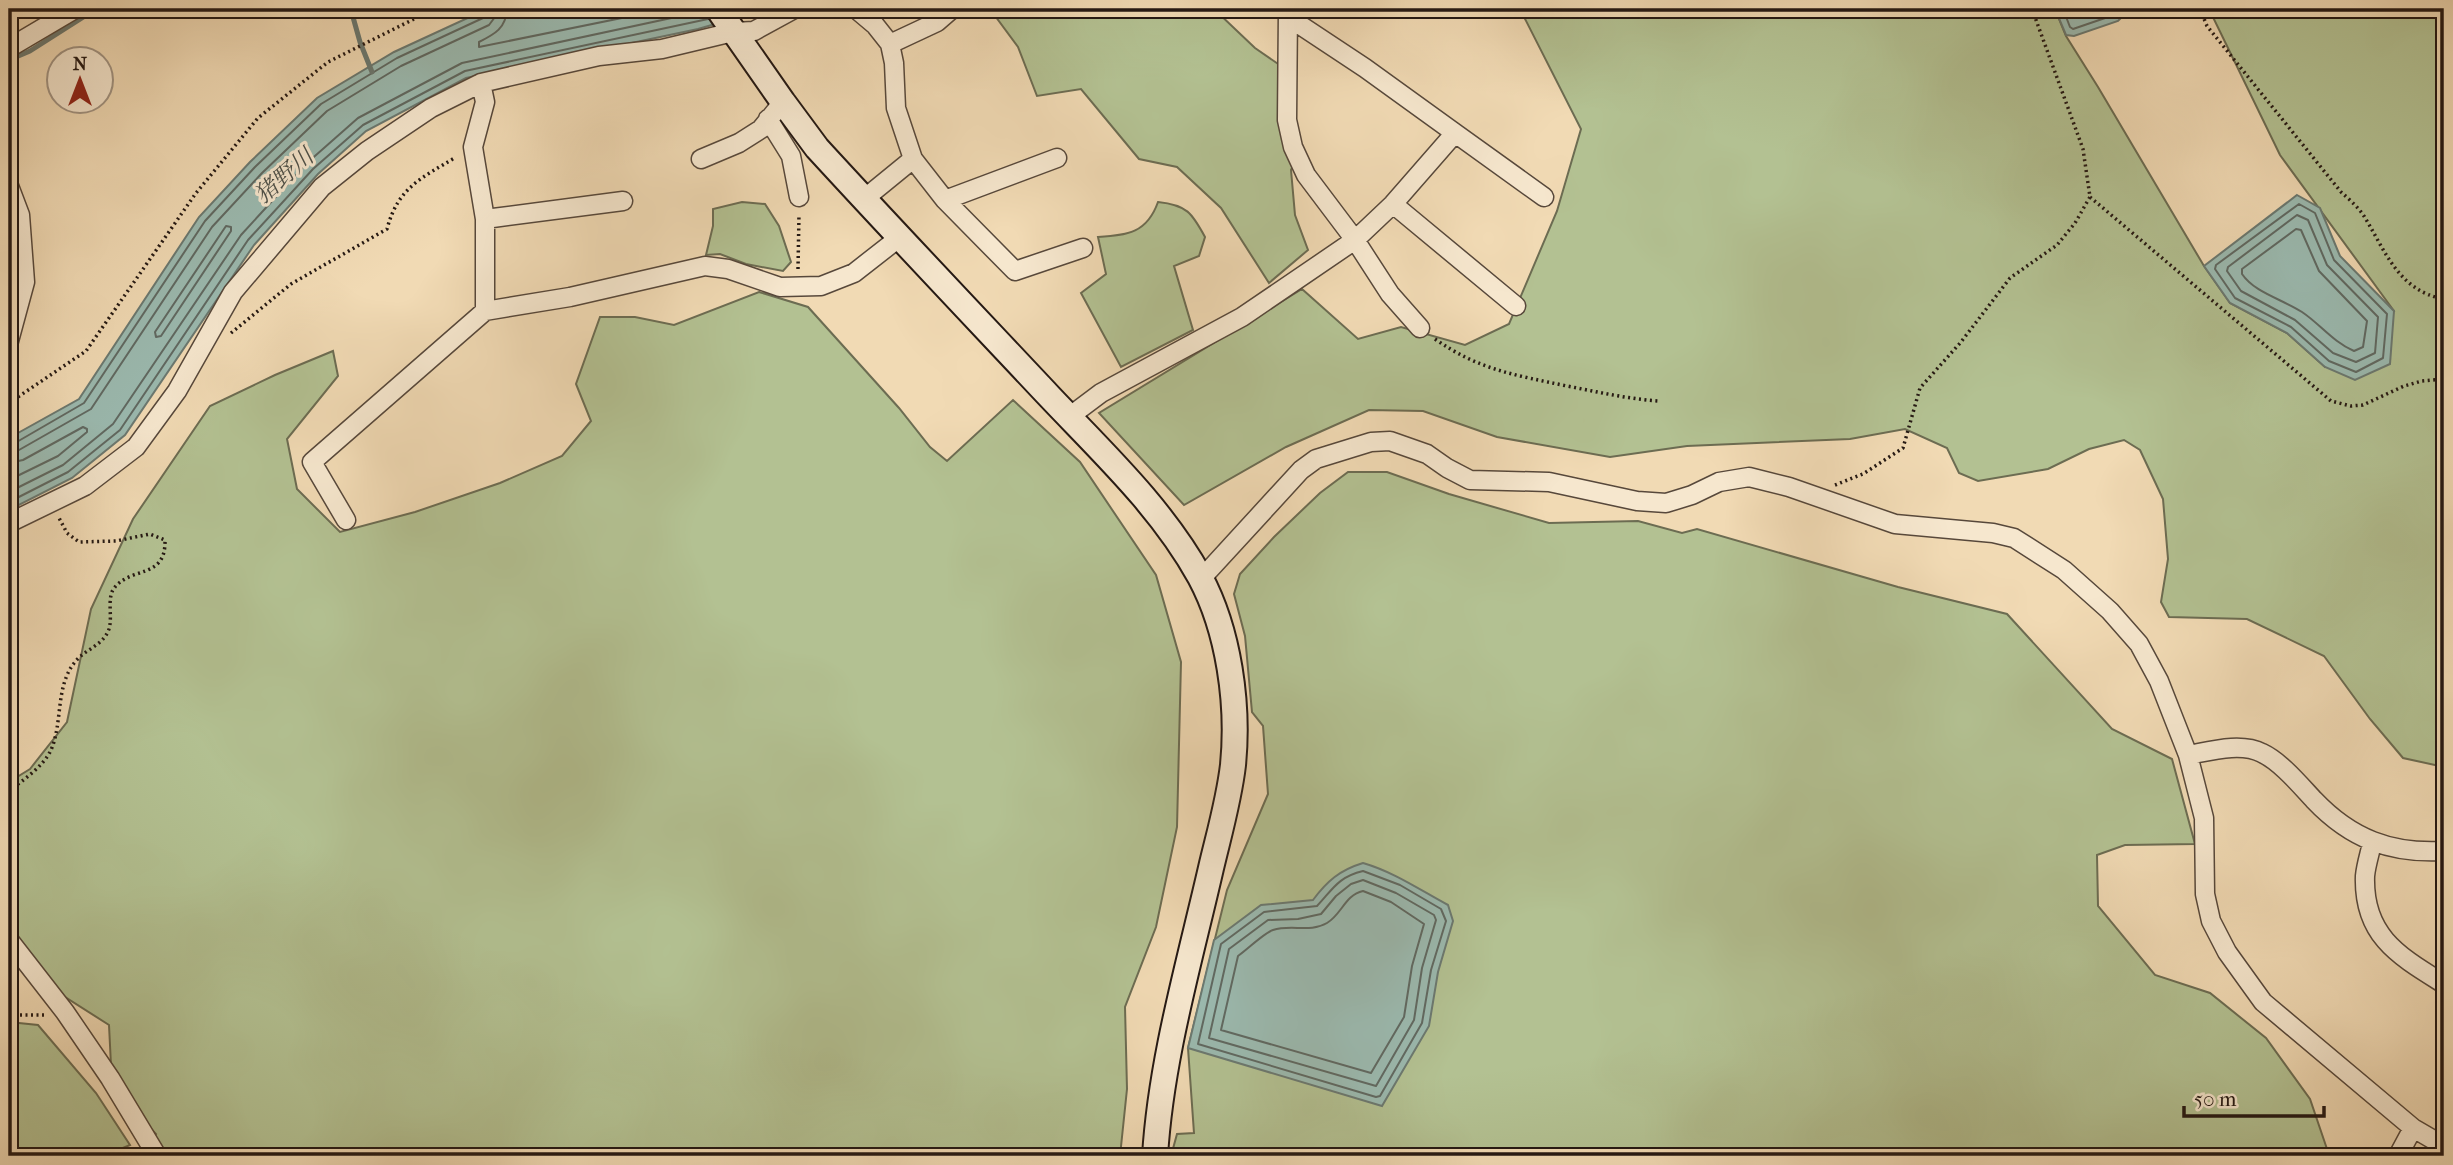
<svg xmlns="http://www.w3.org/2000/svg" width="2453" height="1165" viewBox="0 0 2453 1165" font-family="'IM FELL French Canon','Noto Serif JP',serif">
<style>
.green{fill:#b3c192;stroke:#6c6c52;stroke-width:2}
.water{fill:#9bbab0;stroke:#6b7971;stroke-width:2}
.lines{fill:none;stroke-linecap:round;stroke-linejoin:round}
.shore{stroke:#606962;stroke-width:2}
.stream{stroke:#6b7971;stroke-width:5}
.street-casing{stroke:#57483b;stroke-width:21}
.secondary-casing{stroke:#241813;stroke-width:28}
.path{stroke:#241813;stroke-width:3.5;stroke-dasharray:2 3.5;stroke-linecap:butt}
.street{stroke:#f6e7ce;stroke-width:18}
.secondary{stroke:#f6e7ce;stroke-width:24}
.labels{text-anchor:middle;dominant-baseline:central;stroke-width:6;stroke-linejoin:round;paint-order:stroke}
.water-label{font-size:23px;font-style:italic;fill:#4e514a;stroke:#f6e7ce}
</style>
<rect width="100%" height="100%" fill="#f1dab4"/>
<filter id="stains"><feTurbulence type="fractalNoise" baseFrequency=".00286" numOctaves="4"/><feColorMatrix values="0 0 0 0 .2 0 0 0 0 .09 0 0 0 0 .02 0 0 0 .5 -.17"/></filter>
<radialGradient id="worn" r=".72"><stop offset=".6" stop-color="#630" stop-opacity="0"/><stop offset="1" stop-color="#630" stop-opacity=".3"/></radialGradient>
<!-- green -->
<path class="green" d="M 990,9 L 1214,9 L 1255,48 L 1284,68 L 1300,152 L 1291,170 L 1295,215 L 1308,250 L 1269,283 L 1221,208 L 1177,167 L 1139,159 L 1081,89 L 1037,96 L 1018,47 Z
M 1520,9 L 2055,9 L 2066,36 L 2098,87 L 2204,266 L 2230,303 L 2287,333 L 2325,367 L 2394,311 L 2280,155 L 2209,9 L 2444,9 L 2444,767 L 2403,758 L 2370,719 L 2324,656 L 2247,619 L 2169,617 L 2161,602 L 2168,559 L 2163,499 L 2140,450 L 2124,440 L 2089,449 L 2048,469 L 1978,481 L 1959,473 L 1947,448 L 1905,429 L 1850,439 L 1687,446 L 1610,457 L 1497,437 L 1423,411 L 1369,410 L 1286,447 L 1184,505 L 1099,413 L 1302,289 L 1358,339 L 1401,327 L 1465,345 L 1509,324 L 1557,211 L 1581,129 Z
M 742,202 L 765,204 L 779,226 L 791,262 L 783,271 L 746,264 L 720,254 L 706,255 L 713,226 L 713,209 Z
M 1158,202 C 1187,205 1192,213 1205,237 L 1199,256 L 1174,266 L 1193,330 L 1121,367 L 1081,293 L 1106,274 L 1098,237 C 1128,235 1147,233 1158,202 Z
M 759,292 L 808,307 L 899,408 L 930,447 L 947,461 L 1013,400 L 1080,462 L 1156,575 L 1181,662 L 1177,827 L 1156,927 L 1125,1007 L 1127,1089 L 1120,1156 L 140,1156 L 156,1134 L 127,1103 L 111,1065 L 109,1025 L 29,974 L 9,941 L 9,782 L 30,769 L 67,722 L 91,609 L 133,519 L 210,406 L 275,375 L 333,351 L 338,376 L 287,439 L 297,489 L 340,532 L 415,512 L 500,483 L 562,456 L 591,421 L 576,384 L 600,317 L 635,317 L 674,325 Z
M 1348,472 L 1387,472 L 1449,494 L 1549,523 L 1638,521 L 1682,533 L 1697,529 L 1898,587 L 2007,614 L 2112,729 L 2172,759 L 2195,844 L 2125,845 L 2097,855 L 2098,906 L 2155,975 L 2210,993 L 2266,1038 L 2310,1099 L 2327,1149 L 2336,1156 L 1171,1156 L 1177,1134 L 1194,1133 L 1188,1048 L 1227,890 L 1268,794 L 1263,726 L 1252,712 L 1245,636 L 1234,594 L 1240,574 L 1274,537 L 1320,493 Z
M 9,1022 L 38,1025 L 96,1093 L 130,1145 L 104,1156 L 9,1156 Z"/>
<!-- water -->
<path class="water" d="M 487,9 L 767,9 L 698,29 L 466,78 L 366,131 L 318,174 L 254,245 L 125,435 L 72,478 L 9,510 L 9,438 L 79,399 L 199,217 L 250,162 L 317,98 L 394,52 Z
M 2055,9 L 2119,9 L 2122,17 L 2118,21 L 2074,36 L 2066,35 Z
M 2297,195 L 2320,208 L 2340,256 L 2394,311 L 2390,364 L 2355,380 L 2325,367 L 2287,333 L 2230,303 L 2204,266 Z
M 1363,863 C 1394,872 1420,890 1448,905 L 1453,921 L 1438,972 L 1429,1026 L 1382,1106 L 1188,1048 L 1214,940 L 1261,905 L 1313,900 C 1327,881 1340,870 1363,863 Z"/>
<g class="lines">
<!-- shore -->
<path class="shore" d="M 507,9 C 506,28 495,34 479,42 L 479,47 L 666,9
M 2063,9 L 2070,27 L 2073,29 L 2111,16 L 2113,9
M 2299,204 L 2315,213 L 2334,260 L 2387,314 L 2383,358 L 2356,372 L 2329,361 L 2291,327 L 2235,298 L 2215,269 L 2216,265 Z
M 2297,215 L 2308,220 L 2327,265 L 2378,317 L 2375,353 L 2356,362 L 2333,353 L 2295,320 L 2241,291 L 2227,271 L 2228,267 Z
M 226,226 L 231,227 L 231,231 L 161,336 L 156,337 L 155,332 Z
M 2296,229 L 2301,230 L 2319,271 L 2367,321 L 2363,347 L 2354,351 C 2333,342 2320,324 2302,312 C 2282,299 2255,293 2242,274 L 2242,269 Z
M 9,443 L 15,443 L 84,403 L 205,221 L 255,167 L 321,104 L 397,58 L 483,18 L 487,14 L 488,9
M 9,452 L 19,450 L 91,409 L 212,227 L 262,173 L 327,111 L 401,66 L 489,25 L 495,17 L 497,9
M 9,463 L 23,460 L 83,427 L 87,429 L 87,432 L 58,456 L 9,480
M 9,492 L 63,465 L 113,424 L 241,235 L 307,163 L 358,118 L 462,63 L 704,11
M 9,502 L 68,472 L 120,430 L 248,240 L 313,169 L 363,125 L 465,71 L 708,19
M 1363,871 L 1400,885 L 1441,909 L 1446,921 L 1431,970 L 1422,1023 L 1380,1096 L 1376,1097 L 1198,1044 L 1221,944 L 1264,912 L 1317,906 C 1333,889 1338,877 1363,871 Z
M 1363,880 L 1396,893 L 1434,915 L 1436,920 L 1422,968 L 1414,1020 L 1376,1086 L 1209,1038 L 1229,949 L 1268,920 L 1298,919 L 1321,914 L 1336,896 L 1351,884 Z
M 1363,891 L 1391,902 L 1424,924 L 1412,966 L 1404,1017 L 1371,1073 L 1221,1030 L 1238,956 C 1248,949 1264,933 1273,930 C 1291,924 1310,933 1327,923 C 1342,914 1345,895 1363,891 Z"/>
<!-- stream -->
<path class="stream" d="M 360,9 L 351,10 L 360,42 L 372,72
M 9,60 L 30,51 L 96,9"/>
<!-- street casing -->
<g class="street-casing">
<path id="street" d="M 856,9 L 875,25 L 890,44 L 894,63 L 896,108 L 913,159 L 945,200 L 1015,271 L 1083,248
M 1288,9 L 1287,120 L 1293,147 L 1306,175 L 1355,240 L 1390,294 L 1420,328
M 890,44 L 937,22 L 952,9
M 9,48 L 75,9
M 481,83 L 485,102 L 473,147 L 485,219 L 485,311
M 768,119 L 791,156 L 799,197
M 1455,133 L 1544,197
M 701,159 L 739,143 L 761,129 L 783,102
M 9,186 L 20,215 L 25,282 L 9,341
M 864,199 L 913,159
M 945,200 L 1057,158
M 1393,204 L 1516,306
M 485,219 L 623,201
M 1069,417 L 1101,393 L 1242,317 L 1355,240 L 1393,204 L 1455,133 L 1365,68 L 1288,17
M 346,520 L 312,462 L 485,311 L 570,297 L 705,266 L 728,269 L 780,287 L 821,286 L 854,273 L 900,237
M 9,523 L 85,486 L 136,447 L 177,391 L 233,292 L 322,187 L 367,151 L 431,108 L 481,83 L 599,56 L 662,49 L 733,32 L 754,31 L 794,9
M 1201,579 L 1301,470 L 1316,459 L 1371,442 L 1390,441 L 1427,454 L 1447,468 L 1470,480 L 1549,482 L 1637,501 L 1666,503 L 1692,495 L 1719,482 L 1749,477 L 1789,487 L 1895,524 L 1993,533 L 2014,538 L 2064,570 L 2110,611 L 2139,644 L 2159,681 L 2188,755 L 2204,818 L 2205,894 L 2211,921 L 2227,952 L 2263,1002 L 2413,1128 L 2444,1146
M 2188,755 C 2210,751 2241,742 2262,753 C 2281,762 2300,785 2314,800 C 2351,839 2391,854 2444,851
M 2372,843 C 2370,853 2366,865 2365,876 C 2363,936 2399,956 2444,984
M 9,940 L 65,1012 L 110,1078 L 157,1156
M 2398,1156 L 2413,1128"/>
</g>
<!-- secondary casing -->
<g class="secondary-casing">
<path id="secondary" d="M 718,9 L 783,102 L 817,148 C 894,232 972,314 1050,397 C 1103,453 1162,508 1200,577 C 1229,631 1239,704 1233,765 C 1229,800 1219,834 1211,868 C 1189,964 1161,1059 1155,1156"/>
</g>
<!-- path -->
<path class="path" d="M 2200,9 L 2207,26 L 2341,192 C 2349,199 2358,207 2364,216 C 2385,250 2398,291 2444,299
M 2090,197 L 2331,401 L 2351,406 L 2363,405 L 2404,386 L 2422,381 L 2444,379
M 798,269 L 799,214
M 231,333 L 291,284 L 387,229 C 398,187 422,178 456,157
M 1435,339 C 1479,370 1515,375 1567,386 C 1598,392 1628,399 1659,401
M 9,403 L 86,351 L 196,193 L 258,118 L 328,62 L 434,9
M 1835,485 L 1863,474 L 1903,448 L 1920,388 L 1961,342 L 2010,278 L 2057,245 L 2075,223 L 2090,197 L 2083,149 L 2032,9
M 9,791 C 23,780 43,767 51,750 C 63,723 55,686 75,662 C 85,649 103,646 109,629 C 113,616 106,597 115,587 C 133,566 166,579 165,540 L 150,534 L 116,541 L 79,542 L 67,533 L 58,516
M 9,1015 L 45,1015"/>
<!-- street -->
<use href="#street" class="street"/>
<!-- secondary -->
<use href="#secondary" class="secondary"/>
</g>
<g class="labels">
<!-- water labels -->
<g class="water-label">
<text transform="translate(284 176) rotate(-41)">猪野川</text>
</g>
</g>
<!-- margin -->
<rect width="2453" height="1165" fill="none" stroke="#f1dab4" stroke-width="35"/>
<rect x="10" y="10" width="2432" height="1144" fill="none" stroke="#241813" stroke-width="3.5"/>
<rect x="18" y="18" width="2418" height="1130" fill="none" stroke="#241813" stroke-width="2"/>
<!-- north arrow -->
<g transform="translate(80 80)"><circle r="33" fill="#f6e7ce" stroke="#a29483" stroke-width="2"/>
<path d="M0-5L12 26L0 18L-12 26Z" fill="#8f2418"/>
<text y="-10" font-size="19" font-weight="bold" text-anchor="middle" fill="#241813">N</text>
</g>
<!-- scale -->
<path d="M2184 1106v10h140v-10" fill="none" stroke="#241813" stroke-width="3.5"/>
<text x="2194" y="1106" font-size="21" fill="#241813" stroke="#f6e7ce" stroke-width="5" paint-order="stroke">50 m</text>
<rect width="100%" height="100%" filter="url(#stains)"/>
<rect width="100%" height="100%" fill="url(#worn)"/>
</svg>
